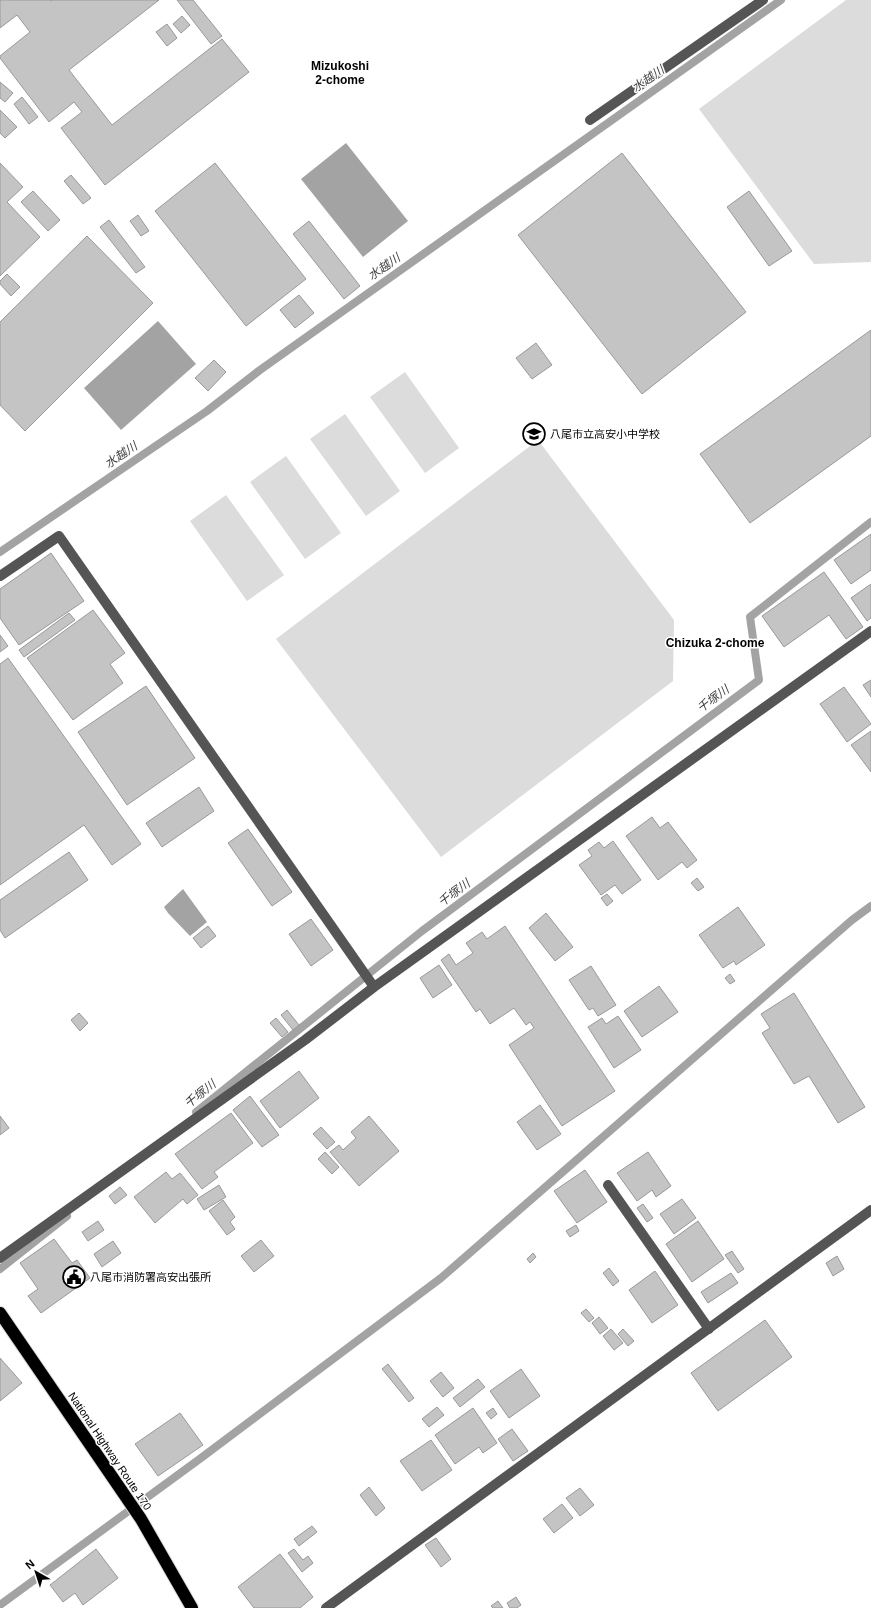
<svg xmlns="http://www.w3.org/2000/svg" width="871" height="1608" viewBox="0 0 871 1608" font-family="Arial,'Noto Sans JP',sans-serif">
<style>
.green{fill:#dcdcdc}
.water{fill:#a3a3a3}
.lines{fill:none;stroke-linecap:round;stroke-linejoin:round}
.stream{stroke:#a3a3a3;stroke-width:8}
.building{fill:#c4c4c4;stroke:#999}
.highway-casing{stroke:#dbdbdb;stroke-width:14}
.minor{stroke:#555;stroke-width:10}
.highway{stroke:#000;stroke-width:12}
.labels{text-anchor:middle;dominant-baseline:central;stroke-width:3;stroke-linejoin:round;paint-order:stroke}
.poi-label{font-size:11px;fill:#000;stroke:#fff;text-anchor:start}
.street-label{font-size:11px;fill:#000;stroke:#fff}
.neighbourhood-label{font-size:12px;font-weight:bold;fill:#000;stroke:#fff}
.water-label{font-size:12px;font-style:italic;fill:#444;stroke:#fff}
</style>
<rect width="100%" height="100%" fill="#fff"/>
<!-- green -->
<path class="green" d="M 846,0 L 871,0 L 871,262 L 814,264 L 699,109 Z
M 405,372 L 459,448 L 425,473 L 370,397 Z
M 345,414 L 400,491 L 366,516 L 310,439 Z
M 538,440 L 674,620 L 673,681 L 441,857 L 276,639 Z
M 286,456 L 341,533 L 305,559 L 250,482 Z
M 226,495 L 284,575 L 247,601 L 190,521 Z"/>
<!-- water -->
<path class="water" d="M 346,143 L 408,221 L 363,257 L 301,179 Z
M 158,321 L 196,364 L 121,430 L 84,388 Z
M 183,889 L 207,922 L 190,936 L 168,913 L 164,907 Z"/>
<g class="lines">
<!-- stream -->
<path class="stream" d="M 0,552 L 207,411 L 260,370 L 781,0
M 196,1112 L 422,931 L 759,680 L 750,617 L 871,522
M 0,1269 L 67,1216
M 0,1605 L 201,1458 L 441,1278 L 852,920 L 871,906"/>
</g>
<!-- building -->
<path class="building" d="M 0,0 L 50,0 L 51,1 L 53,0 L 159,0 L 69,70 L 112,125 L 222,39 L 249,72 L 105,185 L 61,128 L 82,112 L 74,102 L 49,122 L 0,58 L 0,56 L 30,32 L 17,15 L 0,28 Z
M 177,0 L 193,0 L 222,36 L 211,44 Z
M 182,16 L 190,25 L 181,33 L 173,24 Z
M 167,24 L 177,38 L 167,46 L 156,32 Z
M 0,82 L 13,93 L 5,102 L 0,98 Z
M 22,97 L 38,117 L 29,124 L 14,104 Z
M 0,110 L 17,127 L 5,138 L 0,133 Z
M 622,153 L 746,312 L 642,394 L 518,235 Z
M 0,163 L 23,187 L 7,202 L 40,237 L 0,276 Z
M 215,163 L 306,279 L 246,326 L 155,211 Z
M 71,175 L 91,198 L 83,204 L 64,181 Z
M 33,191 L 60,220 L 48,231 L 21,202 Z
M 749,191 L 792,251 L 769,266 L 727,207 Z
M 138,215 L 149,231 L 141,236 L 130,221 Z
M 109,220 L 145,267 L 136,273 L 100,227 Z
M 309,221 L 360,286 L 344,299 L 293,234 Z
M 87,236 L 153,303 L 25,431 L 0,405 L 0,322 Z
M 7,274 L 20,287 L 11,296 L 0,284 L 0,281 Z
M 299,295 L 314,313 L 295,328 L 280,310 Z
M 871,330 L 871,436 L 750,523 L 700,454 Z
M 536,343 L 552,365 L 532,379 L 516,358 Z
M 214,360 L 226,372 L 208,391 L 195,378 Z
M 871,534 L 871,570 L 851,584 L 834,560 Z
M 51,553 L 84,601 L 19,645 L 0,618 L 0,589 Z
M 824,572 L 863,627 L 846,639 L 829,615 L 784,647 L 762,616 Z
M 871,584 L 871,618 L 867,621 L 851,598 Z
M 93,610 L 125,653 L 110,664 L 123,683 L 73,720 L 27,658 Z
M 69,613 L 75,620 L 24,657 L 19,650 Z
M 0,635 L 8,646 L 0,652 Z
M 8,658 L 141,844 L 112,865 L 84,825 L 0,885 L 0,664 Z
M 871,680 L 871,697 L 863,685 Z
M 146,686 L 195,758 L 127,805 L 78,732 Z
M 844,687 L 871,724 L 847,742 L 820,704 Z
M 871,731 L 871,772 L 851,745 Z
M 199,787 L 214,811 L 162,847 L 146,823 Z
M 652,817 L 660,828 L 668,822 L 697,860 L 687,868 L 682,862 L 658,880 L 626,836 Z
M 248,829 L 292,892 L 272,906 L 228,843 Z
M 613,841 L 641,880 L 622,894 L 615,885 L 601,895 L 579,865 L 592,856 L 588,850 L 599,842 L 604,848 Z
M 69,852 L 88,880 L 5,938 L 0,930 L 0,900 Z
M 697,878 L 704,887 L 698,891 L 691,883 Z
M 607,894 L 613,901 L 607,906 L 601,898 Z
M 738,907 L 765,945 L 736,965 L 734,961 L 723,968 L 699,935 Z
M 546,913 L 573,947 L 555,961 L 529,928 Z
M 311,919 L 333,950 L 311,966 L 289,934 Z
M 208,926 L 216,936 L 201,948 L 193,938 Z
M 505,926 L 615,1091 L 562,1126 L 509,1045 L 534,1028 L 530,1022 L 526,1025 L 514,1008 L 490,1024 L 480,1009 L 476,1012 L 441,960 L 449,954 L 456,965 L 473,953 L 466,943 L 482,932 L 487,939 Z
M 439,965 L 452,985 L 433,998 L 420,978 Z
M 591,966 L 616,1005 L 598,1016 L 593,1008 L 589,1010 L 569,980 Z
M 730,974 L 735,981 L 730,984 L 725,978 Z
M 659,986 L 678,1012 L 642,1037 L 624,1011 Z
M 794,993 L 865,1107 L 838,1123 L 809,1076 L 794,1084 L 762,1033 L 770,1028 L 761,1014 Z
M 287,1010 L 299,1025 L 293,1030 L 281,1015 Z
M 79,1013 L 88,1023 L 80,1031 L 71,1020 Z
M 618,1016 L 641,1050 L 614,1068 L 588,1027 L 602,1018 L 606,1024 Z
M 276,1018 L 288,1032 L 282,1037 L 270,1023 Z
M 299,1071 L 319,1098 L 280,1128 L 260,1101 Z
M 250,1096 L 279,1135 L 262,1147 L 233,1110 Z
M 540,1105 L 561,1134 L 537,1150 L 517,1122 Z
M 231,1113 L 253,1143 L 214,1172 L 218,1177 L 202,1189 L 175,1154 Z
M 0,1116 L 9,1128 L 0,1135 Z
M 369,1116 L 399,1151 L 359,1186 L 330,1152 L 339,1145 L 343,1150 L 356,1138 L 351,1132 Z
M 321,1127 L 335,1142 L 327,1149 L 313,1134 Z
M 325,1152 L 339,1167 L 332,1174 L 318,1159 Z
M 648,1152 L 671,1186 L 656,1197 L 652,1190 L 637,1201 L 617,1173 Z
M 585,1170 L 607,1202 L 577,1223 L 554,1191 Z
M 166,1172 L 172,1179 L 180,1173 L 198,1195 L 187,1204 L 183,1199 L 155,1223 L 134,1197 Z
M 219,1185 L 226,1197 L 204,1210 L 197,1199 Z
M 120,1187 L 127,1195 L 115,1204 L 109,1196 Z
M 682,1199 L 696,1218 L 674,1234 L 660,1214 Z
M 223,1200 L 235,1217 L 230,1222 L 235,1229 L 227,1235 L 209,1211 Z
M 643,1204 L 653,1218 L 647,1222 L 637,1208 Z
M 98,1221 L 104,1230 L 88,1241 L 82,1232 Z
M 698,1221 L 724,1259 L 692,1282 L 666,1244 Z
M 576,1225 L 579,1231 L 570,1237 L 566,1231 Z
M 54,1239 L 72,1263 L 77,1260 L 90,1278 L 41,1313 L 28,1296 L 38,1289 L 20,1263 Z
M 261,1240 L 274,1256 L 254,1272 L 241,1256 Z
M 113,1241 L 121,1253 L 102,1267 L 94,1254 Z
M 732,1251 L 744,1269 L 738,1273 L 725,1255 Z
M 533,1253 L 536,1257 L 530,1263 L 527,1259 Z
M 837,1256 L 844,1269 L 833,1276 L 826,1263 Z
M 609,1268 L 619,1281 L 613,1286 L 603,1273 Z
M 655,1271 L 678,1305 L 652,1323 L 629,1290 Z
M 731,1273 L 738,1283 L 708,1303 L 701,1292 Z
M 586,1309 L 594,1318 L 589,1322 L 581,1313 Z
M 599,1317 L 608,1328 L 600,1334 L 592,1323 Z
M 765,1320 L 792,1357 L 718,1411 L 691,1373 Z
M 611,1329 L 623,1343 L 614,1350 L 603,1336 Z
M 623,1329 L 634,1341 L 628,1346 L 618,1334 Z
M 0,1358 L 22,1383 L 0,1401 Z
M 388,1364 L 414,1398 L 409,1402 L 382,1369 Z
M 521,1369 L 540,1396 L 509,1418 L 490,1391 Z
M 441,1372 L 454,1388 L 443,1397 L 430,1381 Z
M 478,1379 L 485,1387 L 460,1407 L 453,1398 Z
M 437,1407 L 444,1415 L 429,1427 L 422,1419 Z
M 473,1408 L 497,1443 L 483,1453 L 479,1447 L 455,1464 L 435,1435 Z
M 493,1408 L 497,1414 L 491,1419 L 486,1413 Z
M 180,1413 L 203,1445 L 158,1476 L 135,1444 Z
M 512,1429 L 528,1451 L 513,1461 L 498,1439 Z
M 431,1440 L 452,1470 L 422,1491 L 400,1461 Z
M 369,1487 L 385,1508 L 376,1516 L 360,1495 Z
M 580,1488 L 594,1505 L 580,1516 L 566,1498 Z
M 562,1504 L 573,1518 L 554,1533 L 543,1519 Z
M 312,1526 L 317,1532 L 299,1546 L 294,1539 Z
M 436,1538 L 451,1559 L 441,1567 L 425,1545 Z
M 96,1549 L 118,1578 L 83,1605 L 75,1593 L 63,1602 L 50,1585 Z
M 294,1549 L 303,1560 L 308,1556 L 313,1563 L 302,1572 L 288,1553 Z
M 280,1554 L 313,1597 L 300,1608 L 254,1608 L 238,1587 Z
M 516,1597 L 521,1605 L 517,1608 L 510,1608 L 507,1603 Z
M 498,1601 L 503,1608 L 493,1608 L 491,1606 Z"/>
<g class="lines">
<!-- highway casing -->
<g class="highway-casing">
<path id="highway" d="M 0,1313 L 141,1519 L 192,1608"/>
</g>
<!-- minor -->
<path class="minor" d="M 590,120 L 763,0
M 0,576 L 59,536 L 374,987
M 608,1185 L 709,1329
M 0,1258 L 305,1040 L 374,987 L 871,631
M 326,1608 L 871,1210"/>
<!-- highway -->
<use href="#highway" class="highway"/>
</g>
<!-- icons -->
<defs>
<g id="school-ring" transform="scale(1.15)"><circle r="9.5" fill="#fff" stroke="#000" stroke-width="1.5"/><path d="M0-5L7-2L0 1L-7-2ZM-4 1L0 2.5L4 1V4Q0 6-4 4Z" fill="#000"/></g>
<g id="civic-ring" transform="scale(1.15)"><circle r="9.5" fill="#fff" stroke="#000" stroke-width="1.5"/><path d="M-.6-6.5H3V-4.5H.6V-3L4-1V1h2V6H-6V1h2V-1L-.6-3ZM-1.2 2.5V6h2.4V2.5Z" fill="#000"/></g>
</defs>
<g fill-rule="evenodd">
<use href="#school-ring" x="534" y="434"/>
<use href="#civic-ring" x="74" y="1277"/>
</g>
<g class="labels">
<!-- poi labels -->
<g class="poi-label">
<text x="550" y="434">八尾市立高安小中学校</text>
<text x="90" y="1277">八尾市消防署高安出張所</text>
</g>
<!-- street labels -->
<g class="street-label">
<text transform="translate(110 1451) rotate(56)">National Highway Route 170</text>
</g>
<!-- neighbourhood labels -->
<g class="neighbourhood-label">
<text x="340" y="66">Mizukoshi<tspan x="340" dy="14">2-chome</tspan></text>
<text x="715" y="643">Chizuka 2-chome</text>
</g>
<!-- water labels -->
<g class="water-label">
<text transform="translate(648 79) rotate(-35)">水越川</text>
<text transform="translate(384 267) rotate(-35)">水越川</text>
<text transform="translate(121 455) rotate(-34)">水越川</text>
<text transform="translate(713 699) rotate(-37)">千塚川</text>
<text transform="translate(454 893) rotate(-37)">千塚川</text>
<text transform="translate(200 1094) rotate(-39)">千塚川</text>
</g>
</g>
<!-- north arrow -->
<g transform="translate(36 1572) rotate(321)" stroke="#ffffff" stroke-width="3" paint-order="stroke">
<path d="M0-3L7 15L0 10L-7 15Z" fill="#000000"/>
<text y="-6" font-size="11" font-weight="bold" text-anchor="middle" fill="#000000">N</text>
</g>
</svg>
